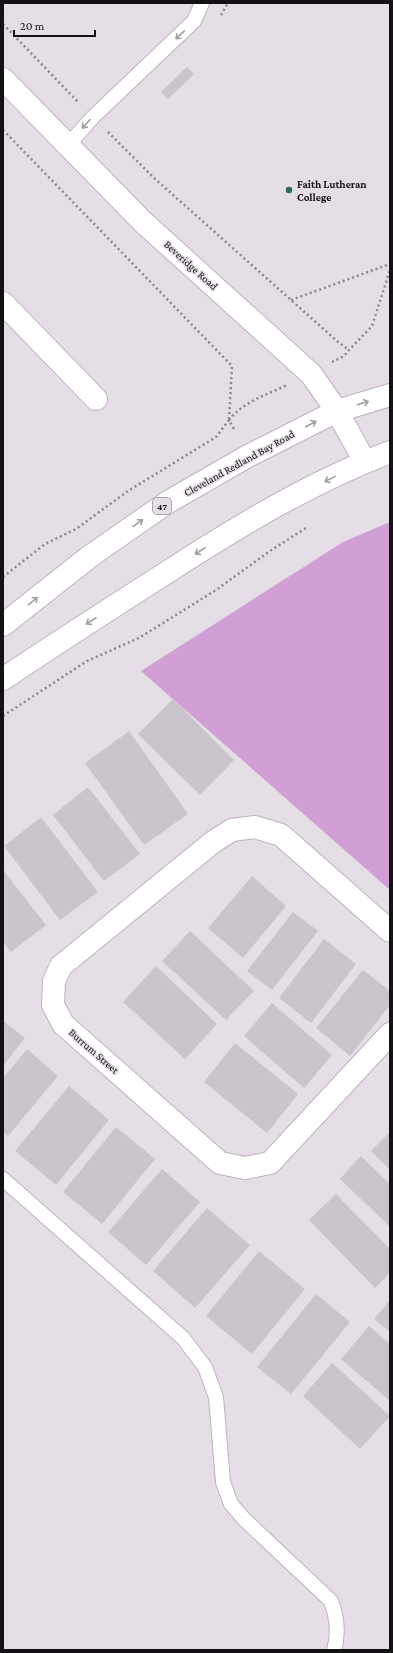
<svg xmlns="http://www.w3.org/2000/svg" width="393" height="1653" viewBox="0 0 393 1653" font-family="'Crimson Pro',serif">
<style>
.green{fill:#d19ed5}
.building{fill:#ccc4cd}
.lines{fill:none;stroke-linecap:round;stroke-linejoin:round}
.lane-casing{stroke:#bcb4bd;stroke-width:16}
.street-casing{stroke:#bcb4bd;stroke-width:24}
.highway-casing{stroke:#bcb4bd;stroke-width:24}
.path{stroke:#8c868c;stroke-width:2.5;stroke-dasharray:2 3;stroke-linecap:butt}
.lane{stroke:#fff;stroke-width:14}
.street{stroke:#fff;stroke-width:22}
.highway{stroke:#fff;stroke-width:22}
.oneway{stroke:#a1a0a1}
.poi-dot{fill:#2b6c5c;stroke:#e6dee7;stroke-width:1.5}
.labels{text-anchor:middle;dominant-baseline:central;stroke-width:3;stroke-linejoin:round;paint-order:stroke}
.shield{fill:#e6dee7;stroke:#534e53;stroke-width:1}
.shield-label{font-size:10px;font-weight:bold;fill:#141114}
.poi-label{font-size:11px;font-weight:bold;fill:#141114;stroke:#e6dee7;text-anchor:start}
.street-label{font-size:11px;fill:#141114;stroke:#e6dee7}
</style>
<rect width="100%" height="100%" fill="#e6dee7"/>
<!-- green -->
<path class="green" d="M 390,522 L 390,890 L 141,671 L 343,542 Z"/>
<!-- building -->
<path class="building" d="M 187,67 L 194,74 L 168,99 L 161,92 Z
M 173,699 L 234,760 L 200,795 L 138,734 Z
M 129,731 L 188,814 L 144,845 L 85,763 Z
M 88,787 L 140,854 L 104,881 L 53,815 Z
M 41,817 L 98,892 L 60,920 L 4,846 Z
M 3,870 L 46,925 L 11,952 L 3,942 Z
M 252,876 L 286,906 L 243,958 L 208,928 Z
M 293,912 L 318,931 L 272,990 L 247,971 Z
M 190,931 L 254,991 L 226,1020 L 162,961 Z
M 324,939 L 356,964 L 311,1023 L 279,998 Z
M 156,966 L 217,1024 L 185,1059 L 123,1002 Z
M 363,970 L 390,991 L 390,1005 L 350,1056 L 316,1028 Z
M 272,1003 L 332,1055 L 304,1088 L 244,1036 Z
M 3,1021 L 25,1038 L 3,1066 Z
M 235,1043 L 298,1094 L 267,1133 L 204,1082 Z
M 27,1049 L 58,1076 L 8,1136 L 3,1132 L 3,1078 Z
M 69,1086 L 109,1120 L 56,1185 L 15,1151 Z
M 116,1127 L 155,1159 L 102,1224 L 63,1192 Z
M 390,1132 L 390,1170 L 371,1151 Z
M 361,1156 L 390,1184 L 390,1227 L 340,1179 Z
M 162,1169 L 200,1202 L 146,1265 L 108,1232 Z
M 336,1194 L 390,1249 L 390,1273 L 375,1288 L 309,1220 Z
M 207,1208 L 250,1245 L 195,1308 L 153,1271 Z
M 259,1251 L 305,1289 L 252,1354 L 206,1316 Z
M 316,1294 L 350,1322 L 291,1394 L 257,1367 Z
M 390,1300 L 390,1332 L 374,1319 Z
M 369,1326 L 390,1344 L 390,1401 L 341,1359 Z
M 332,1363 L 390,1416 L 360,1449 L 303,1396 Z"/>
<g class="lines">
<!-- lane casing -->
<g class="lane-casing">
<path id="lane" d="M 68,145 L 93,117 L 194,21 L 202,3
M 3,1179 L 183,1338 L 205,1367 L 216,1397 L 223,1482 L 231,1504 L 244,1519 L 331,1601 C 337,1617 339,1633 334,1650"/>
</g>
<!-- street casing -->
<g class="street-casing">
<path id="street" d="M 3,79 L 143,222 L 311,374 L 337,411 L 365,462
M 3,303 L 96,399
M 390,931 L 281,835 L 255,827 L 232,830 L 213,842 L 61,966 L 54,981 L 53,1005 L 63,1024 L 220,1163 L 245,1168 L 270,1163 L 390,1034"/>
</g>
<!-- highway casing -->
<g class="highway-casing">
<path id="highway" d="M 3,625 L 89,557 L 168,502 L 248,456 L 337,411 L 390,395
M 3,679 C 57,643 111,608 166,573 C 237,527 311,482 390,452"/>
</g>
<!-- path -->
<path class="path" d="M 221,15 L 228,3
M 3,24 L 79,103
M 3,130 L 232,366 L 229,420
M 108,132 L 153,177 L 337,341 L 349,350
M 291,300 L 390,264
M 332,362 L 344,356 L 349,350 L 372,326 L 390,270
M 229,420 C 243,402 266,395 287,385
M 3,577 L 45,544 L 76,529 L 128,491 L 216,437 L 229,420 L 235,431
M 3,716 L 87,661 L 139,638 L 216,590 L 270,551 L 306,528"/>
<!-- lane -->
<use href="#lane" class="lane"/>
<!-- street -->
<use href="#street" class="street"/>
<!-- highway -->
<use href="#highway" class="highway"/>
</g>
<!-- one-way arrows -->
<defs><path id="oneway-shaft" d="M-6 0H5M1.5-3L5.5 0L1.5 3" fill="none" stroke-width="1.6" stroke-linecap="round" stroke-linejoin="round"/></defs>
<g class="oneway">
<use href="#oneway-shaft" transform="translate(180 35) rotate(137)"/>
<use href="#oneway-shaft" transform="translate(86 124) rotate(132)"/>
<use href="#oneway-shaft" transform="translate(363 403) rotate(-17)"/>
<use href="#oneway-shaft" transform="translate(311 424) rotate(-27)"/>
<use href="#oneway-shaft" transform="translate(330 479) rotate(154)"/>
<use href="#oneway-shaft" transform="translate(138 523) rotate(-35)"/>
<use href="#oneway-shaft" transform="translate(200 551) rotate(147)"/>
<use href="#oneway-shaft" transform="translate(33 601) rotate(-39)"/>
<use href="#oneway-shaft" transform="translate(91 621) rotate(147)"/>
</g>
<!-- markers -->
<circle class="poi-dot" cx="289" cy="190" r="4"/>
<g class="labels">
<!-- shield labels -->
<rect class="shield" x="153" y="498" width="18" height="16" rx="3"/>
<g class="shield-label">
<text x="162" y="506">47</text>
</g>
<!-- poi labels -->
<g class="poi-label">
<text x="297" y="184">Faith Lutheran<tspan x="297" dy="13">College</tspan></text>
</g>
<!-- street labels -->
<g class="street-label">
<text transform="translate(191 265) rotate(42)">Beveridge Road</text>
<text transform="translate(239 463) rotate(-29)">Cleveland Redland Bay Road</text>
<text transform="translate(94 1051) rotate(41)">Burrum Street</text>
</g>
</g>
<!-- border -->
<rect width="393" height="1653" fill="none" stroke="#141114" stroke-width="8"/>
<!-- scale -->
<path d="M14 30v6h81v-6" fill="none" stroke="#141114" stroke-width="2"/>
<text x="20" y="30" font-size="12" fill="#141114" stroke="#e6dee7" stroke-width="3" paint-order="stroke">20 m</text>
</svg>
